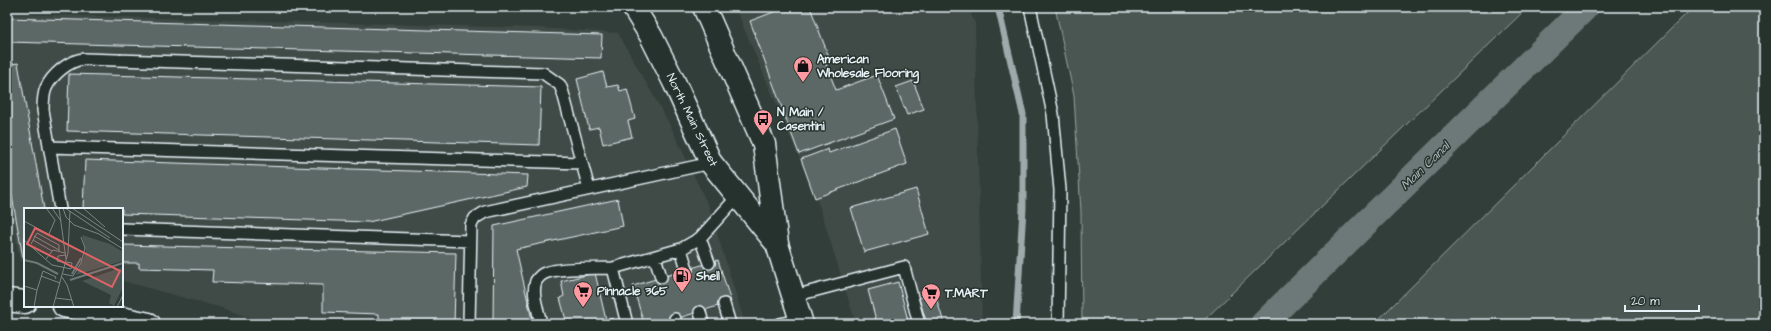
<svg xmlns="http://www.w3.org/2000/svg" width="1771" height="331" viewBox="0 0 1771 331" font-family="'Architects Daughter',sans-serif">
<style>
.built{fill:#3f4b46}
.green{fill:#495651;stroke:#98a4a4}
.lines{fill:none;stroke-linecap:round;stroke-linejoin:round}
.stream{stroke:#9ea9ab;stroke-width:7}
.canal{stroke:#6d7978;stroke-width:26}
.building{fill:#5c6865;stroke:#e8f1f8}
.lane-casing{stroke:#e8f1f8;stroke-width:14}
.street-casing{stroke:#e8f1f8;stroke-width:25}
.primary-casing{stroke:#e8f1f8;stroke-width:25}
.lane{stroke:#26332d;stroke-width:11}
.street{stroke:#26332d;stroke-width:22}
.primary{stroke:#26332d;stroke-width:22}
.labels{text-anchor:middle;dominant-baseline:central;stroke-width:3;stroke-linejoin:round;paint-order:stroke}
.poi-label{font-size:12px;font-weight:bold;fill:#e8f1f8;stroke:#26332d;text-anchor:start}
.street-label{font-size:12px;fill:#e8f1f8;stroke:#26332d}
.water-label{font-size:13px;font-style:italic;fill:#b1bbbe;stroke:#26332d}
.inset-river{fill:none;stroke:#6d7978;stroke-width:2}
.inset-road{fill:none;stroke:#7b8685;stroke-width:1}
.view{fill:#db6466;fill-opacity:0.15;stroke:#db6466;stroke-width:2}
.inset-edge{fill:none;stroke:#e8f1f8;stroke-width:2}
</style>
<rect width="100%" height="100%" fill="#323e39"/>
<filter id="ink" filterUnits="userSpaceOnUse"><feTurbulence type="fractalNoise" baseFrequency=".025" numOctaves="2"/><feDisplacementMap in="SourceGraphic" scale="8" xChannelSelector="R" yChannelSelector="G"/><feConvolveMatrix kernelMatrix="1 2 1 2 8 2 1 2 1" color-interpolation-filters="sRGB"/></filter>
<g filter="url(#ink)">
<!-- built -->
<path class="built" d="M 735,7 L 968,7 L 975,23 L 982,324 L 856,324 L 818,202 Z
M 7,14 L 537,28 L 618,33 L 670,125 L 709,207 L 745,324 L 268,324 L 222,308 L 122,281 L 122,209 L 25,209 L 25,262 L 20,261 L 7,193 Z"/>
<!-- green -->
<path class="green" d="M 1055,7 L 1528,7 L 1200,324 L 1082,324 L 1081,212 L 1074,96 Z
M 1693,7 L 1764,7 L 1764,324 L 1374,324 Z"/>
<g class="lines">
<!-- stream -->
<path class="stream" d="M 998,7 L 1023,114 L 1023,209 L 1016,324"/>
<!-- canal -->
<path class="canal" d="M 1263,324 L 1586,7"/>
</g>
<!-- building -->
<path class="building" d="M 787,7 L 810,7 L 829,57 L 824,59 L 836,90 L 877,75 L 894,119 L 799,154 L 750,21 Z
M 7,18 L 602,35 L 601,58 L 7,42 Z
M 18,63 L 44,209 L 25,209 L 25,257 L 23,258 L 7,168 L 7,65 Z
M 603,72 L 607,87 L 618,85 L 620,91 L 627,89 L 635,119 L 628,121 L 632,137 L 603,144 L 599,127 L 589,129 L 577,79 Z
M 69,74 L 541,87 L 539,145 L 67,131 Z
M 913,81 L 924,109 L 907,115 L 896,87 Z
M 895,129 L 907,164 L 815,198 L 801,159 L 828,149 L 829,153 Z
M 85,160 L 528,175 L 527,187 L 368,222 L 122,214 L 122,209 L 83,209 Z
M 916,189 L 929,234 L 864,252 L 851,208 Z
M 618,199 L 623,226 L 516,249 L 533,324 L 493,324 L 494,226 Z
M 122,245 L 456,253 L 454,324 L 379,324 L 379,314 L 323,312 L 323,285 L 212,282 L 213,270 L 139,268 L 139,263 L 122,263 Z
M 718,260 L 731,302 L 659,324 L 644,324 L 633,286 Z
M 595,273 L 606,320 L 613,318 L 614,324 L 567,324 L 560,298 L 564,296 L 561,281 Z
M 898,282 L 909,324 L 877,324 L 868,290 Z
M 935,294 L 944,323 L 954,321 L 955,324 L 927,324 L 919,298 Z"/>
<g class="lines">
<!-- lane casing -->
<g class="lane-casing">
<path id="lane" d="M 1030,7 L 1053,114 L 1060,190 L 1058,324
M 49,147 L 582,163
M 60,209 L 43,110 C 43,103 43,95 46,88 C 52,75 69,60 84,59 L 543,73 L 560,85 L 563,93 L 589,189
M 122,229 L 470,241
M 700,238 L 709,263
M 681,249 L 687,269
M 655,257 L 661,277
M 794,296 L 904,267 L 919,324
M 724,304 L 730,324
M 700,312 L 703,324
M 675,319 L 676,324
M 469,324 L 471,225 L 475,218 L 485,212 L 711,163
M 541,324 C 539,312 531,294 536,281 C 538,278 542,274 545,273 C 559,267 596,269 613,268
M 627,324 L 613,268 L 681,249 L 700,238 L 738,196
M 780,324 L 801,320"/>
</g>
<!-- street casing -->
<g class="street-casing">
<path id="street" d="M 7,300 L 25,302
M 64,306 L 149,324"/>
</g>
<!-- primary casing -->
<g class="primary-casing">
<path id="primary" d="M 633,7 L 651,36 L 675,84 L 711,163 L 777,244
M 704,7 L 764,144 L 777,244 L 802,324"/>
</g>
<!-- lane -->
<use href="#lane" class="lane"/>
<!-- street -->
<use href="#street" class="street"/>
<!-- primary -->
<use href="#primary" class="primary"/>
</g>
</g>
<!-- icons -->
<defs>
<g id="shop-pin" transform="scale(1)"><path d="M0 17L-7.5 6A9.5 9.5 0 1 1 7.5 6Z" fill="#ff9aa2" stroke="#26332d"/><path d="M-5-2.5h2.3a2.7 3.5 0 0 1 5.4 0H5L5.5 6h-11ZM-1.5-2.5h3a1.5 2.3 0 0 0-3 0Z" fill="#111"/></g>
<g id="bus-pin" transform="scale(1)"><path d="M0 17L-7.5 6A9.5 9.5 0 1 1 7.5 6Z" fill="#ff9aa2" stroke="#26332d"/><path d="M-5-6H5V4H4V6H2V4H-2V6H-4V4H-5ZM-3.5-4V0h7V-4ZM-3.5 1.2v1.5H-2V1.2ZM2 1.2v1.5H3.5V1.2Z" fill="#111"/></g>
<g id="fuel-pin" transform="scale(1)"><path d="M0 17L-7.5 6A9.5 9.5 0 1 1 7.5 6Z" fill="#ff9aa2" stroke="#26332d"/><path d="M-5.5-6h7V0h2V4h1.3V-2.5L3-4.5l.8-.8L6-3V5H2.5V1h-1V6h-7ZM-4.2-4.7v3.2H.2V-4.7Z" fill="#111"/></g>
<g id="supermarket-pin" transform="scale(1)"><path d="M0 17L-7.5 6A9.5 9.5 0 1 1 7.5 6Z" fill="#ff9aa2" stroke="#26332d"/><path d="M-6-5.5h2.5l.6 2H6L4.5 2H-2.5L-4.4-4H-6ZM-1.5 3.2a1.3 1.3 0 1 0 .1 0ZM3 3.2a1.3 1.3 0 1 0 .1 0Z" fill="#111"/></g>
</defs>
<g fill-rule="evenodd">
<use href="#shop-pin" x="803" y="66"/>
<use href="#bus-pin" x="763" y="119"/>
<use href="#fuel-pin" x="682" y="276"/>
<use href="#supermarket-pin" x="583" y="291"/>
<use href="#supermarket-pin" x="931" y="293"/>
</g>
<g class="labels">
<!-- poi labels -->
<g class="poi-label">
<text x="817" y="59">American<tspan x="817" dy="14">Wholesale Flooring</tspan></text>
<text x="777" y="112">N Main /<tspan x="777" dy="14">Casentini</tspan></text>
<text x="696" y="276">Shell</text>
<text x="597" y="291">Pinnacle 365</text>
<text x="945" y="293">T.MART</text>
</g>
<!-- street labels -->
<g class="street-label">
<text transform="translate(692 120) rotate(64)">North Main Street</text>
</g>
<!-- water labels -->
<g class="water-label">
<text transform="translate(1425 166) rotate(-44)">Main Canal</text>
</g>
</g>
<!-- overview -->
<g transform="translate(24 208)">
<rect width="99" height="99" fill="#323e39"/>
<path d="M 58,27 L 86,36 L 99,44 L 99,53 L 52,67 L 62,44 ZM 99,59 L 99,79 L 90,98 L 85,95 L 87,87 L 58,73 Z" fill="#495651"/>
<path class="inset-river" d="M 0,52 L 13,55 L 34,66M 48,66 L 57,50M 46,72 L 99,55"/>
<path class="inset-road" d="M 22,0 L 31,12 L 25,26M 28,0 L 37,13M 35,0 L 42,51M 39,0 L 42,9 L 50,17 L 75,26 L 99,41M 41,0 L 86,30M 48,0 L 99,34M 59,0 L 81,19M 0,13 L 35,32M 10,28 L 35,42M 0,32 L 28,57 L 47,61 L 48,55 L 42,54M 9,32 L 28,43M 7,36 L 13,25 L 35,37 L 35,43M 42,47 L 34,48 L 33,53 L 42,55M 22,51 L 29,42 L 41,45M 39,66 L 49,68 L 57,55 L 61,40 L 57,29M 17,68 L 36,75M 38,69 L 43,77 L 50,99M 0,78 L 13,82 L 10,99M 13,82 L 19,63 L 32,69 L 31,71M 32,90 L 48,92M 29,99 L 44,45 L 46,3M 93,99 L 99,87"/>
<path class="view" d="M 11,20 L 96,63 L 88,79 L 3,36 Z"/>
<rect width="99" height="99" class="inset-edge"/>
</g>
<!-- margin -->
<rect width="1771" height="331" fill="none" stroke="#26332d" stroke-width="24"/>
<rect x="12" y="12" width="1747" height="307" fill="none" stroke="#e8f1f8" stroke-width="1.5" filter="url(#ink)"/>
<!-- scale -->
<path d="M1625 305v6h74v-6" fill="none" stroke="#e8f1f8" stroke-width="2"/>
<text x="1631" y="305" font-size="12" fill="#e8f1f8" stroke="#26332d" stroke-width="3" paint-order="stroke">20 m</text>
</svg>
